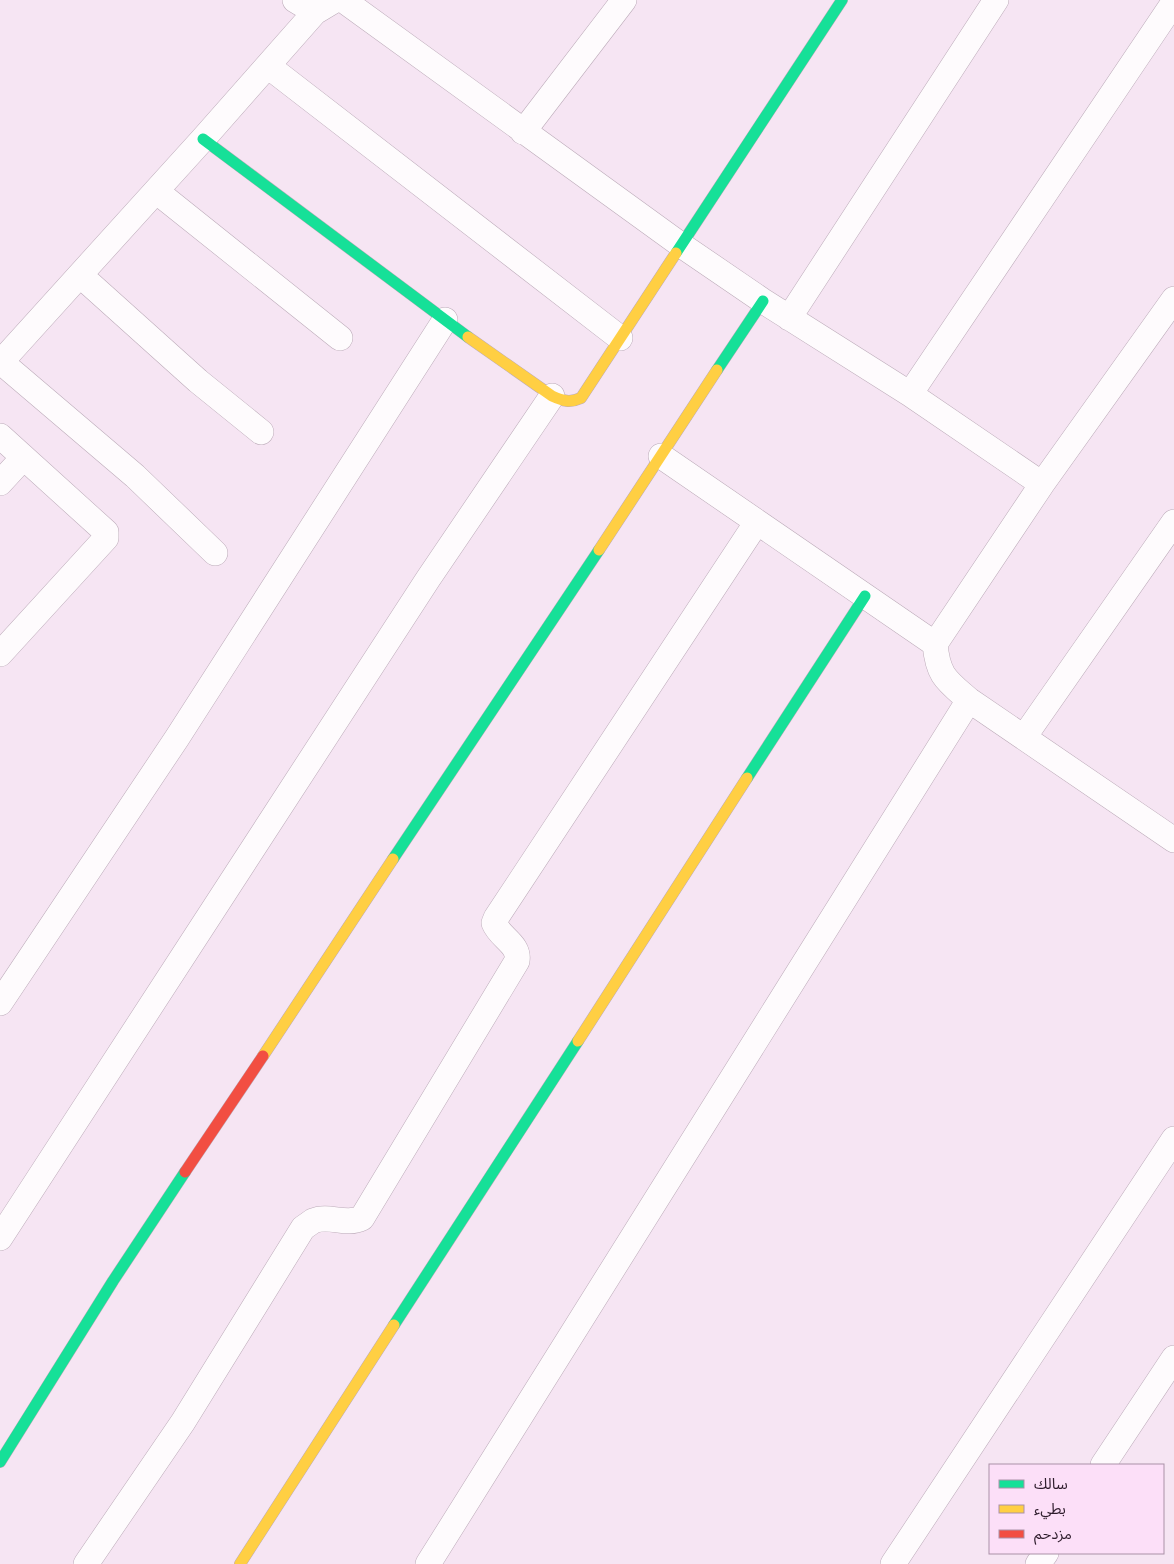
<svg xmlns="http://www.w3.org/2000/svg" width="1174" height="1564" viewBox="0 0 1174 1564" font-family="Signika,'Noto Sans Arabic',sans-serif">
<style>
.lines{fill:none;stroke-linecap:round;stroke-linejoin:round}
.street-casing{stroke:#bcabb9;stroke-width:26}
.fast-casing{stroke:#bcabb9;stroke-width:12}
.slow-casing{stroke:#bcabb9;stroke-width:12}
.jam-casing{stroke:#bcabb9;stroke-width:12}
.street{stroke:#fefbfd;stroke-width:25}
.fast{stroke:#16e098;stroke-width:11}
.slow{stroke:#ffcf43;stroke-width:11}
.jam{stroke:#f24e42;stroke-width:11}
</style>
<rect width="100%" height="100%" fill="#f6e5f3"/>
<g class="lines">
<!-- street casing -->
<g class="street-casing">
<path id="street" d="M 295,0 L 315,12
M 343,0 L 681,245 L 763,301 L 910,394 L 1042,484
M 268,66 L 620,338
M 523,132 L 624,0
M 156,191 L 340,338
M 80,275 L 198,381 L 261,432
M 1174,299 L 1042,484 L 935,644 C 938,676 946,680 969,700 L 1174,840
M 789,318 L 996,0
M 1,362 L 135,476 L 215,553
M 0,363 L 203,139 L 315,12 L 335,0
M 910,394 L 1174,2
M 0,436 L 106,532 L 106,538 L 0,654
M 661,456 L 935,644
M 0,483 L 23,458
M 1024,737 L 1174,522
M 0,1003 L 177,738 L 445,320
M 0,1238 L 428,579 L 552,396
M 1103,1465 L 1174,1358
M 86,1564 L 183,1422 L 303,1228 C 306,1226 310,1223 313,1221 C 329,1214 346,1226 362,1218 L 517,961 C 520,944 500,938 494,923 L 496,918 L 757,522
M 428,1564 L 969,700
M 893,1564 L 1174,1139
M 1038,1564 L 1046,1553"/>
</g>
<!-- fast casing -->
<g class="fast-casing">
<path id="fast" d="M 203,139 L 468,337
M 676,253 L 842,0
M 717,370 L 763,301
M 747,778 L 865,596
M 393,859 L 599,550
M 394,1325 L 578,1041
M 0,1462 L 113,1281 L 185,1172"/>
</g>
<!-- slow casing -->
<g class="slow-casing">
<path id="slow" d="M 468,337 L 552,396 C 563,401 570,403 581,398 L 676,253
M 599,550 L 717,370
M 578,1041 L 747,778
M 263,1056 L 393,859
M 240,1564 L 394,1325"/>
</g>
<!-- jam casing -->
<g class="jam-casing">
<path id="jam" d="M 185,1172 L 263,1056"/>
</g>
<!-- street -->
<use href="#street" class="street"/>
<!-- fast -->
<use href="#fast" class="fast"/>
<!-- slow -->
<use href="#slow" class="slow"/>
<!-- jam -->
<use href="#jam" class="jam"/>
</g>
<!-- legend -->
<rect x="989" y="1464" width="175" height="90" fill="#fcdff8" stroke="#aa91a7"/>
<rect x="999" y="1480" width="25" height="8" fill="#16e098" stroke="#aa91a7"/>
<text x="1034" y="1489" font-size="15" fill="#2f1d2d">سالك</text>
<rect x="999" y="1505" width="25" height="8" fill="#ffcf43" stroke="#aa91a7"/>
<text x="1034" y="1514" font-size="15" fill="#2f1d2d">بطيء</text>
<rect x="999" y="1530" width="25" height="8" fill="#f24e42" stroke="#aa91a7"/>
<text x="1034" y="1539" font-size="15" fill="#2f1d2d">مزدحم</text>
</svg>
